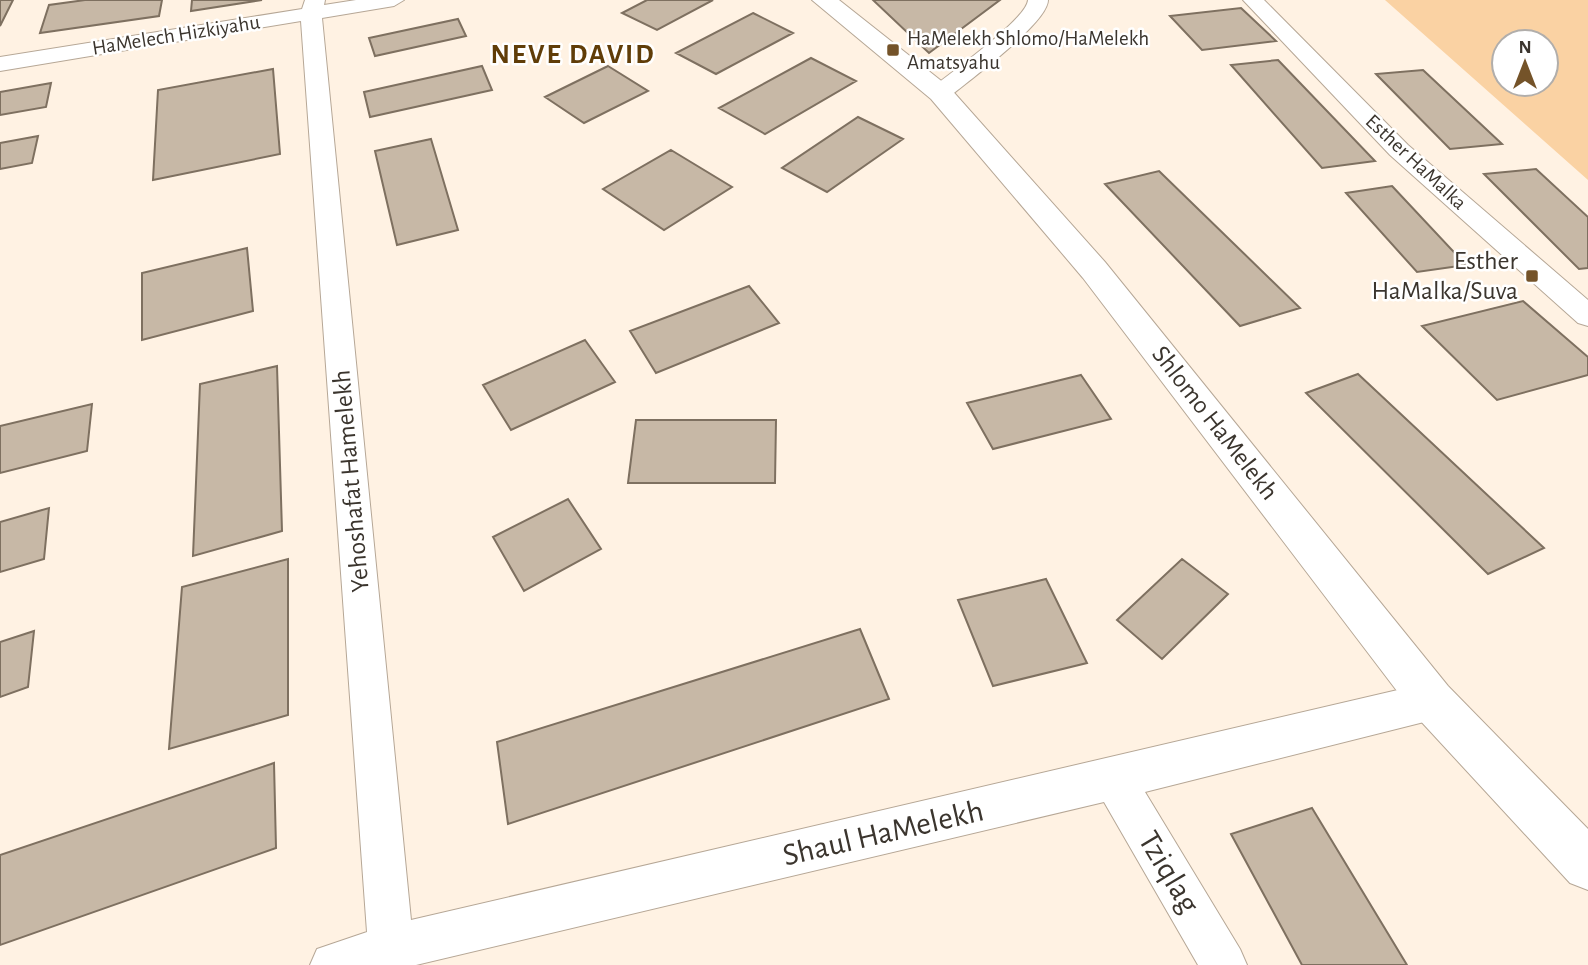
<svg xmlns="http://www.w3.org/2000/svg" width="1588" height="965" viewBox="0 0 1588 965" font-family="'Alegreya Sans',sans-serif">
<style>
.green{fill:#fad2a3;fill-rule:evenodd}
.building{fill:#c7b8a6;stroke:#7e7060;stroke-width:2}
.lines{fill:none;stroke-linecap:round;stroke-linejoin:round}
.street-casing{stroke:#b6a796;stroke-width:2}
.secondary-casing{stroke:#b6a796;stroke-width:2}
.street{fill:#fff;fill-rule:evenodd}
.secondary{fill:#fff;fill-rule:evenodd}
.poi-dot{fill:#745329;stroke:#fff;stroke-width:2.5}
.labels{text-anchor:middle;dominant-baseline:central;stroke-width:5;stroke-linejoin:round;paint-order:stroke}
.far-street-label{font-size:21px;fill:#3b352e;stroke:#fff}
.far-poi-label{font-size:21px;fill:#3b352e;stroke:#fff;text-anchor:start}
.poi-label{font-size:26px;fill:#3b352e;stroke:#fff;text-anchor:end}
.street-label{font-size:26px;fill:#3b352e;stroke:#fff}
.far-district-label{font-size:28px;font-weight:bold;letter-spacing:2px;fill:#603d08;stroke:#fff}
.near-street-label{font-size:32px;fill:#3b352e;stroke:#fff}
</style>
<rect width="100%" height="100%" fill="#fff2e3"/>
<!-- green -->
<path class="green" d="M 1385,0 L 1588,0 L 1588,180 ZM 1546,42 L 1546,84 L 1504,84 L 1504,42 Z"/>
<!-- building -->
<path class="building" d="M 0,0 L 13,0 L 0,26 Z
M 85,0 L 162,0 L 159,16 L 40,33 L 49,5 Z
M 192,0 L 262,0 L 191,11 Z
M 647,0 L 713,0 L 657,30 L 622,13 Z
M 873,0 L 1000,0 L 929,53 Z
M 1241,8 L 1276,41 L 1202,50 L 1170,16 Z
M 753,13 L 793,33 L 716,74 L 676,53 Z
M 458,19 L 466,36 L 375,56 L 369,38 Z
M 811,58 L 856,81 L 765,134 L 719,108 Z
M 1278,60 L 1375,161 L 1322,168 L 1231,65 Z
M 482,66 L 492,90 L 370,117 L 364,92 Z
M 608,66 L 648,91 L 584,123 L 545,97 Z
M 273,69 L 280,154 L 153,180 L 158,90 Z
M 1423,70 L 1502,144 L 1450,149 L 1376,74 Z
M 51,83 L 46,107 L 0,115 L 0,92 Z
M 858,117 L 903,139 L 827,192 L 782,168 Z
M 38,136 L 32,163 L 0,169 L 0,143 Z
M 431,139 L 458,230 L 397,245 L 375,151 Z
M 671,150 L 732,187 L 664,230 L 603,189 Z
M 1536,169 L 1588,217 L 1588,268 L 1579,269 L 1484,174 Z
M 1159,171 L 1300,308 L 1240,326 L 1105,184 Z
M 1392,186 L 1466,265 L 1417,272 L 1346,193 Z
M 247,248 L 253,311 L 142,340 L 142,273 Z
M 749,286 L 779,323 L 656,373 L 630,331 Z
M 1523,301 L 1588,357 L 1588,375 L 1497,400 L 1422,326 Z
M 585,340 L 615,382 L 511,430 L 483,385 Z
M 277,366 L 282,531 L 193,556 L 200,384 Z
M 1358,374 L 1544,548 L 1488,574 L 1306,393 Z
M 1081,375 L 1111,419 L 993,449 L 967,403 Z
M 92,404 L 87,451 L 0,473 L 0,426 Z
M 636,420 L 776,420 L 775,483 L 628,483 Z
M 568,499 L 601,549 L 524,591 L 493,537 Z
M 49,508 L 44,559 L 0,572 L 0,522 Z
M 288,559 L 288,715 L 169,749 L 182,587 Z
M 1182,559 L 1228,594 L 1162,659 L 1117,620 Z
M 1046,579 L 1087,663 L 993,686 L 958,600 Z
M 860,629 L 889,699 L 508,824 L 497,742 Z
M 34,631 L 28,687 L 0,697 L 0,642 Z
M 274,763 L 276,848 L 0,945 L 0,855 Z
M 1312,808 L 1407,965 L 1302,965 L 1231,834 Z"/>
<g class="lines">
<!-- street casing -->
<g class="street-casing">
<path id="street" d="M 305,0 L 325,0 L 324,5 L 356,0 L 404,0 L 394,6 L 322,18 L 411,920 L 1432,682 L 1446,688 L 1452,701 L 1446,714 L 1432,720 L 1145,792 L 1240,949 L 1247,965 L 1198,965 L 1104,802 L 416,965 L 310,965 L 317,949 L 367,932 L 301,21 L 0,71 L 0,57 L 302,9 Z
M 1028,0 L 1048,0 C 1048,23 968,81 948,98 L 932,98 L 929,93 L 932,88 C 950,73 1027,19 1028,0 Z
M 1243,0 L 1264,0 L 1408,145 L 1588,300 L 1588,326 L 1578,323 L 1390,155 Z"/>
</g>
<!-- secondary casing -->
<g class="secondary-casing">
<path id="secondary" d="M 812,0 L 839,0 L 949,87 L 1105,262 L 1448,686 L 1588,829 L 1588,890 L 1570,883 L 1416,716 L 1083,278 L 931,99 Z"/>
</g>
<!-- street -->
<use href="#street" class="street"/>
<!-- secondary -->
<use href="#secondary" class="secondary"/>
</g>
<!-- markers -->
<g class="poi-dot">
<rect x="886" y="43" width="14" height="14" rx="3.5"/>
<rect x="1525" y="269" width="14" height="14" rx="3.5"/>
</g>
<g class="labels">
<!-- far-street labels -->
<g class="far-street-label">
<text transform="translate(176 35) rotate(-9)">HaMelech Hizkiyahu</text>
<text transform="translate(1416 162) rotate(43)">Esther HaMalka</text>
</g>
<!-- far-poi labels -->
<g class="far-poi-label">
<text x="907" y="38">HaMelekh Shlomo/HaMelekh<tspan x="907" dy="24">Amatsyahu</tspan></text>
</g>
<!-- poi labels -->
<g class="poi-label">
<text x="1518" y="261">Esther<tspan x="1518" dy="30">HaMalka/Suva</tspan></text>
</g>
<!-- street labels -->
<g class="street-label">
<text transform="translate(1215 423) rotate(52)">Shlomo HaMelekh</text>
<text transform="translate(351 481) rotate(-95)">Yehoshafat Hamelekh</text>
</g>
<!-- far-district labels -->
<g class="far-district-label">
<text x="573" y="55">NEVE DAVID</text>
</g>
<!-- near-street labels -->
<g class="near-street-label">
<text transform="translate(883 833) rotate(-13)">Shaul HaMelekh</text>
<text transform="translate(1169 872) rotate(59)">Tziqlag</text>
</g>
</g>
<!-- north arrow -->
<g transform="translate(1525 63)"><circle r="33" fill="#ffffff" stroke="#b1aeab" stroke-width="2"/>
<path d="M0-5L12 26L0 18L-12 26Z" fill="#745329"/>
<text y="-10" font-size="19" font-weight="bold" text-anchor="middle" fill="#3b352e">N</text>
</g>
</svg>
